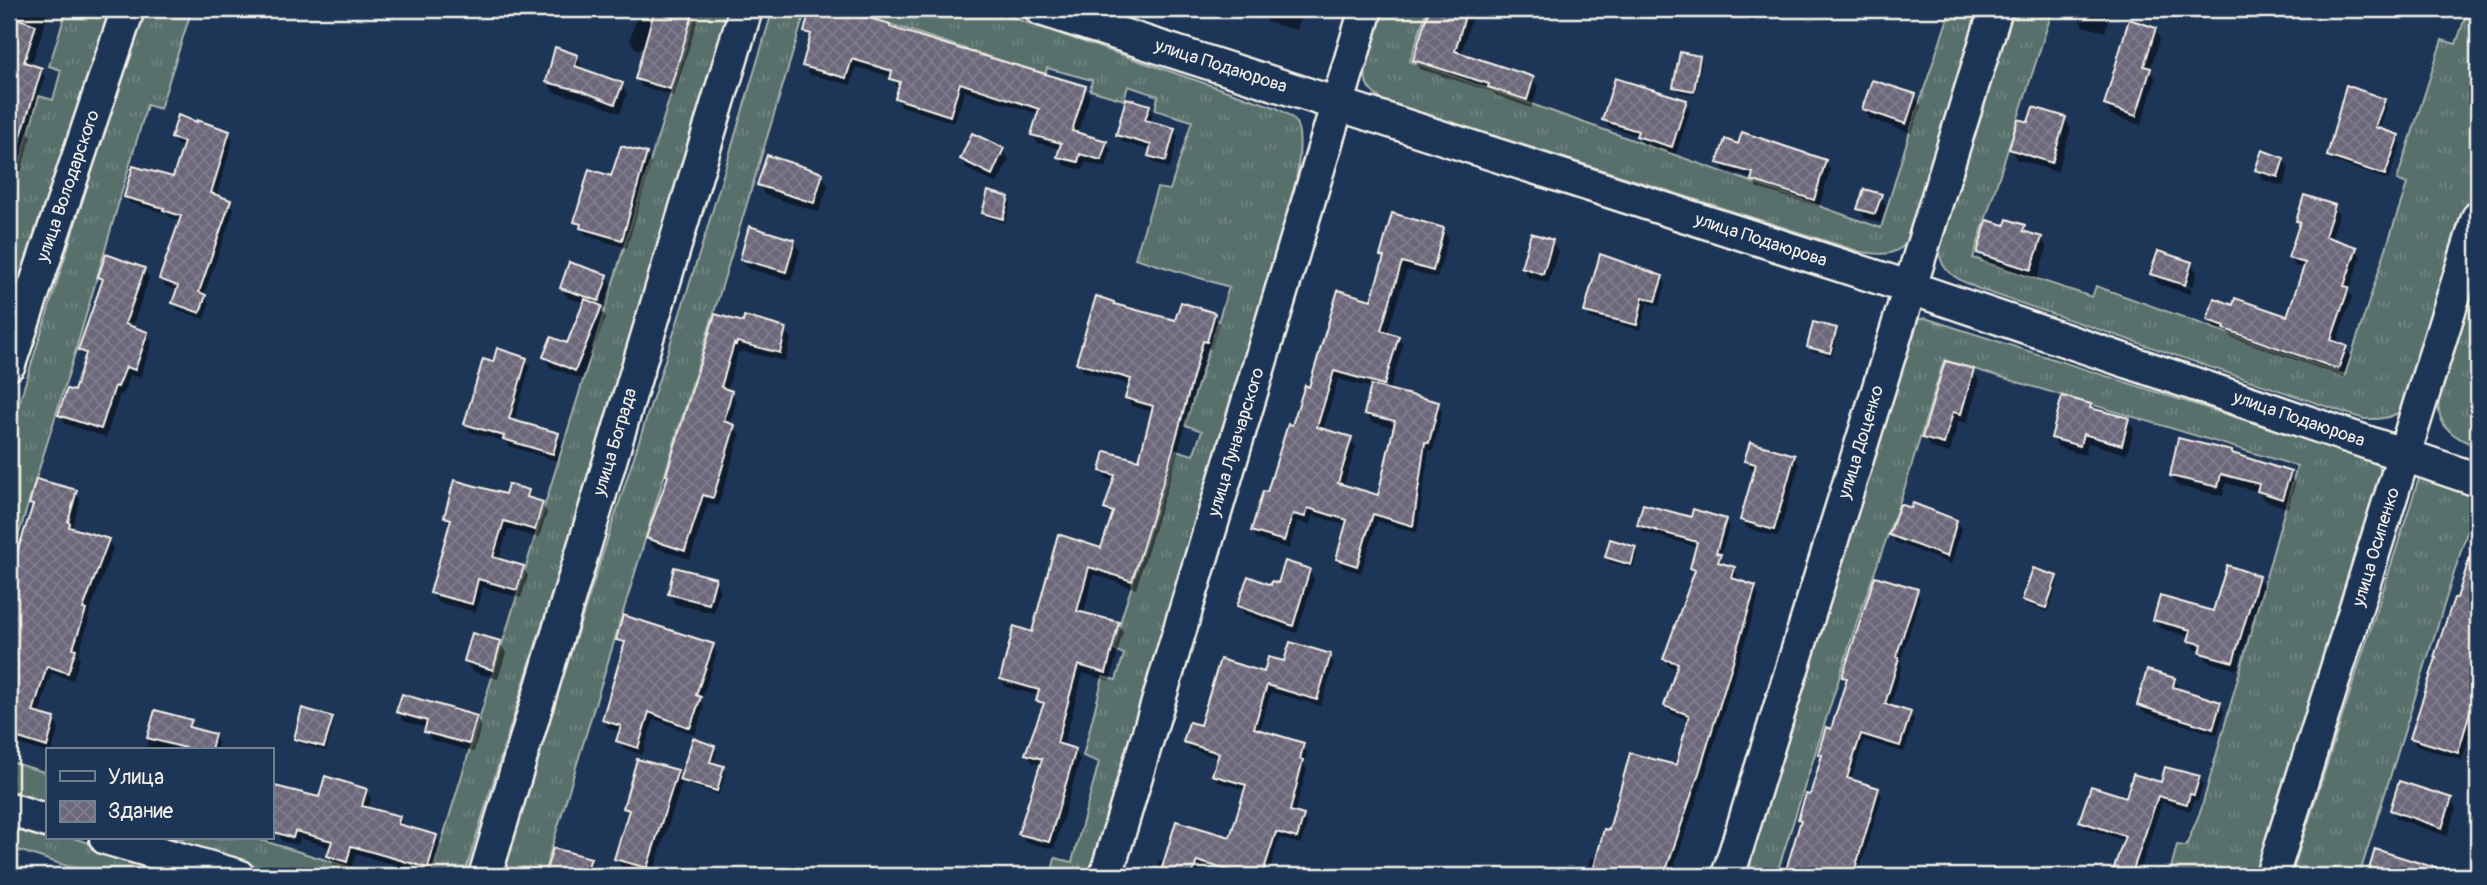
<svg xmlns="http://www.w3.org/2000/svg" width="2487" height="885" viewBox="0 0 2487 885" font-family="Pangolin,sans-serif">
<style>
.grass{fill:url(#grass-tufts);stroke:#a6b0aa;stroke-width:2}
.shadow{fill:#0007;fill-rule:evenodd}
.building{fill:url(#building-cross-hatch);stroke:#f4f1e8;stroke-width:2}
.lines{fill:none;stroke-linecap:round;stroke-linejoin:round}
.minor-casing{stroke:#f4f1e8;stroke-width:37}
.minor{stroke:#1d3557;stroke-width:32}
.labels{text-anchor:middle;dominant-baseline:central;stroke-width:6;stroke-linejoin:round;paint-order:stroke}
.street-label{font-size:18px;fill:#f4f1e8;stroke:#1d3557}
</style>
<defs>
<pattern id="grass-tufts" width="24" height="20" patternUnits="userSpaceOnUse" patternTransform="scale(1.75)"><rect width="24" height="20" fill="#59706c"/><path d="M3 7l-1-3M5 7V3M7 7l1-3M15 17l-1-3M17 17v-4M19 17l1-3" fill="none" stroke="#718581"/></pattern>
<pattern id="building-cross-hatch" width="8" height="8" patternUnits="userSpaceOnUse" patternTransform="scale(1.75)"><rect width="8" height="8" fill="#6c677a"/><path d="M0 0l8 8M0 8l8-8" fill="none" stroke="#827d8d"/></pattern>
</defs>
<rect width="100%" height="100%" fill="#1d3557"/>
<filter id="ink" filterUnits="userSpaceOnUse"><feTurbulence type="fractalNoise" baseFrequency=".0143" numOctaves="2"/><feDisplacementMap in="SourceGraphic" scale="14" xChannelSelector="R" yChannelSelector="G"/><feConvolveMatrix kernelMatrix="1 2 1 2 8 2 1 2 1" color-interpolation-filters="sRGB"/></filter>
<g filter="url(#ink)">
<!-- grass -->
<path class="grass" d="M 67,9 L 120,9 L 9,363 L 9,202 L 39,96 L 53,100 L 61,70 L 49,66 Z
M 143,9 L 192,9 L 160,109 L 147,105 L 75,353 L 9,566 L 9,435 Z
M 697,9 L 733,9 L 464,876 L 431,876 Z
M 773,9 L 806,9 L 543,876 L 499,876 L 704,239 Z
M 844,9 L 987,9 L 1277,108 C 1283,112 1291,115 1295,121 C 1310,142 1284,236 1279,263 L 1095,876 L 1051,876 L 1055,858 L 1072,862 L 1099,762 L 1083,756 L 1103,677 L 1116,680 L 1124,654 L 1114,650 L 1122,616 L 1176,450 L 1193,455 L 1202,431 L 1185,425 L 1229,287 L 1135,258 L 1157,188 L 1170,190 L 1192,121 L 1155,110 L 1158,96 L 1128,86 L 1124,100 L 1090,90 L 1092,80 L 1047,68 L 1045,75 Z
M 1384,9 L 1427,9 L 1410,61 L 1881,228 L 1911,128 L 1951,9 L 1984,9 L 1912,239 C 1892,257 1887,255 1861,252 L 1382,100 C 1376,95 1370,92 1367,84 C 1360,67 1378,27 1384,9 Z
M 2011,9 L 2053,9 L 1973,258 L 2092,297 L 2096,286 L 2345,375 L 2407,184 L 2397,180 L 2442,40 L 2456,44 L 2468,9 L 2478,9 L 2478,198 L 2417,392 C 2403,415 2390,420 2364,419 L 1979,289 C 1947,274 1937,270 1938,232 Z
M 2478,273 L 2478,447 C 2445,434 2433,421 2440,385 Z
M 1925,318 L 2375,462 L 2380,468 L 2381,477 L 2254,876 L 2169,876 L 2177,845 L 2186,846 L 2201,810 L 2297,466 L 1944,360 L 1906,484 L 1858,619 L 1776,876 L 1738,876 L 1912,327 L 1917,320 Z
M 2420,475 L 2478,493 L 2478,521 L 2471,519 L 2359,876 L 2291,876 Z
M 9,761 L 47,773 L 47,807 L 9,794 Z
M 9,817 L 47,829 L 47,838 L 73,838 L 197,876 L 97,876 L 9,847 Z
M 154,838 L 254,838 L 378,876 L 291,876 Z"/>
<!-- shadow -->
<path class="shadow" d="M 9,9 L 50,9 L 32,62 L 9,54 Z
M 639,9 L 701,9 L 674,96 L 642,87 L 637,79 L 645,51 L 635,48 L 630,40 Z
M 812,9 L 832,9 L 1085,87 L 1090,96 L 1077,134 L 1106,142 L 1111,150 L 1106,168 L 1085,162 L 1083,170 L 1064,165 L 1059,156 L 1061,149 L 1038,143 L 1033,135 L 1039,114 L 965,91 L 954,123 L 901,106 L 897,98 L 900,88 L 897,87 L 892,77 L 856,67 L 851,85 L 809,74 L 804,66 L 811,41 L 806,32 Z
M 1263,9 L 1302,9 L 1297,30 L 1267,22 L 1262,12 Z
M 1432,9 L 1474,9 L 1461,54 L 1533,78 L 1538,87 L 1531,108 L 1495,95 L 1493,92 L 1420,69 L 1415,60 Z
M 1485,9 L 1522,9 L 1519,20 Z
M 2079,9 L 2111,9 L 2105,32 L 2083,26 L 2077,16 Z
M 2155,29 L 2160,39 L 2150,70 L 2156,79 L 2141,125 L 2111,115 L 2106,105 Z
M 576,56 L 582,66 L 581,70 L 621,84 L 627,94 L 620,113 L 589,101 L 553,92 L 548,82 Z
M 1699,58 L 1702,62 L 1695,95 L 1678,91 L 1675,87 Z
M 10,59 L 41,69 L 45,77 L 36,103 L 29,132 L 31,136 L 21,172 L 14,170 L 9,187 Z
M 1915,96 L 1921,106 L 1912,133 L 1870,119 L 1864,109 Z
M 2384,101 L 2387,107 L 2379,130 L 2398,137 L 2401,143 L 2388,180 L 2332,161 L 2329,155 Z
M 1685,102 L 1690,110 L 1676,154 L 1643,144 L 1639,136 L 1609,127 L 1604,120 Z
M 1148,106 L 1153,114 L 1150,123 L 1174,129 L 1178,137 L 1170,168 L 1154,163 L 1150,156 L 1151,150 L 1122,142 L 1118,135 Z
M 2065,119 L 2071,129 L 2057,172 L 2016,159 L 2011,149 L 2030,124 Z
M 229,133 L 233,140 L 216,197 L 230,201 L 234,209 L 204,295 L 209,303 L 204,319 L 178,310 L 174,303 L 178,291 L 165,286 L 161,279 L 181,221 L 169,217 L 167,214 L 130,203 L 126,196 L 175,179 L 185,147 L 177,145 L 172,138 ZM 164,209 L 190,216 L 189,220 L 164,212 Z
M 1003,150 L 1009,160 L 997,184 L 967,169 L 962,159 Z
M 646,155 L 651,164 L 627,248 L 587,236 L 576,222 L 612,178 Z
M 2283,159 L 2289,169 L 2283,186 L 2263,180 L 2257,170 Z
M 1719,162 L 1825,162 L 1830,170 L 1819,207 L 1757,188 L 1753,179 L 1724,170 Z
M 822,175 L 828,185 L 819,212 L 765,195 L 759,185 Z
M 1881,196 L 1886,206 L 1881,223 L 1865,218 L 1859,208 Z
M 1008,199 L 1011,203 L 1005,223 L 987,217 L 984,213 Z
M 2334,207 L 2339,215 L 2331,240 L 2356,248 L 2361,257 L 2349,292 L 2352,297 L 2336,344 L 2345,347 L 2350,356 L 2343,377 L 2231,337 L 2228,333 L 2214,328 L 2209,319 L 2234,307 L 2288,318 L 2304,269 L 2295,266 L 2290,257 L 2300,225 L 2298,221 Z
M 2024,227 L 2027,233 L 2041,238 L 2047,248 L 2037,279 L 1984,262 L 1979,253 Z
M 1443,229 L 1448,238 L 1437,278 L 1407,270 L 1387,334 L 1398,337 L 1403,345 L 1389,391 L 1438,403 L 1442,412 L 1433,451 L 1429,450 L 1417,533 L 1377,521 L 1361,573 L 1342,567 L 1338,559 L 1347,526 L 1313,515 L 1310,525 L 1297,521 L 1289,549 L 1257,539 L 1253,531 L 1310,389 L 1372,302 L 1385,261 L 1382,256 ZM 1338,379 L 1372,388 L 1366,413 L 1371,422 L 1395,428 L 1379,498 L 1343,487 L 1356,447 L 1351,439 L 1323,430 Z
M 794,241 L 800,251 L 791,281 L 747,268 L 741,258 Z
M 1552,241 L 1558,251 L 1548,283 L 1528,277 L 1523,267 Z
M 2191,263 L 2197,273 L 2193,286 L 2158,275 L 2158,278 L 2192,289 L 2190,294 L 2158,284 L 2152,274 Z
M 144,269 L 149,278 L 132,328 L 147,333 L 152,342 L 140,378 L 130,375 L 123,395 L 120,394 L 106,437 L 65,424 L 60,415 L 75,394 L 85,359 L 80,350 L 103,283 L 100,277 Z
M 607,276 L 612,286 L 605,309 L 601,308 L 606,318 L 581,379 L 550,367 L 545,357 L 568,345 L 586,303 L 568,298 L 562,288 Z
M 1662,277 L 1666,284 L 1659,306 L 1647,303 L 1640,330 L 1590,318 L 1586,311 Z
M 1114,306 L 1176,322 L 1214,315 L 1219,323 L 1211,349 L 1207,348 L 1173,469 L 1136,589 L 1094,574 L 1083,615 L 1118,624 L 1123,632 L 1110,681 L 1083,673 L 1063,747 L 1075,751 L 1080,759 L 1054,849 L 1025,842 L 1020,834 L 1042,765 L 1032,762 L 1027,753 L 1043,709 L 1038,700 L 1039,696 L 1006,687 L 1001,679 L 1033,634 L 1102,550 L 1113,518 L 1106,509 L 1115,481 L 1107,479 L 1102,471 L 1140,463 L 1153,412 L 1132,406 L 1127,398 L 1131,385 L 1083,371 L 1078,363 Z
M 744,324 L 785,330 L 791,339 L 785,361 L 742,351 L 741,353 L 738,352 L 727,391 L 731,392 L 736,401 L 730,425 L 734,426 L 740,435 L 718,506 L 708,503 L 690,559 L 653,547 L 648,538 L 669,478 L 667,475 Z
M 1836,330 L 1838,334 L 1832,356 L 1811,351 L 1809,346 Z
M 526,359 L 530,366 L 514,422 L 558,435 L 562,442 L 557,461 L 509,446 L 507,442 L 470,432 L 466,424 L 494,365 Z
M 1973,371 L 1979,381 L 1967,423 L 1958,421 L 1950,453 L 1930,447 L 1924,437 Z
M 2090,405 L 2093,411 L 2128,420 L 2134,429 L 2127,454 L 2088,443 L 2085,455 L 2058,447 L 2052,437 Z
M 1794,456 L 1799,465 L 1778,537 L 1747,528 L 1742,520 L 1756,470 L 1751,469 L 1746,460 Z
M 2233,456 L 2290,474 L 2295,484 L 2288,508 L 2264,500 L 2259,492 L 2226,483 L 2223,496 L 2177,486 L 2171,476 Z
M 75,491 L 80,500 L 72,529 L 108,540 L 113,548 L 88,617 L 89,620 L 78,655 L 80,658 L 73,680 L 51,673 L 39,715 L 54,719 L 59,728 L 52,750 L 47,750 L 47,753 L 9,741 L 9,593 L 34,509 L 31,504 Z
M 528,491 L 533,501 L 541,503 L 547,512 L 539,538 L 508,529 L 499,560 L 523,567 L 528,576 L 521,598 L 483,587 L 476,612 L 437,602 L 432,593 L 451,526 L 446,517 Z
M 1692,519 L 1725,520 L 1729,527 L 1720,558 L 1723,565 L 1734,569 L 1738,576 L 1736,582 L 1755,587 L 1759,595 L 1703,781 L 1671,876 L 1586,876 L 1590,857 L 1598,859 L 1610,832 L 1677,767 L 1690,720 L 1670,713 L 1666,706 L 1678,668 L 1669,666 L 1665,659 L 1695,574 L 1692,568 L 1697,547 L 1643,532 L 1639,524 Z
M 1956,521 L 1961,529 L 1951,564 L 1895,542 L 1891,534 Z
M 2478,530 L 2478,720 L 2474,719 L 2462,760 L 2416,746 L 2412,738 L 2458,601 L 2469,564 L 2467,560 Z
M 1635,548 L 1638,552 L 1633,568 L 1609,562 L 1607,557 Z
M 1309,570 L 1314,579 L 1297,633 L 1244,614 L 1239,606 L 1272,587 Z
M 2258,577 L 2263,586 L 2237,670 L 2207,661 L 2202,651 L 2195,649 L 2190,641 L 2191,637 L 2160,628 L 2155,619 L 2214,613 Z
M 2056,578 L 2058,582 L 2048,612 L 2026,604 L 2024,600 Z
M 715,579 L 720,589 L 714,613 L 675,604 L 670,594 Z
M 1916,591 L 1920,598 L 1900,662 L 1902,666 L 1890,707 L 1910,713 L 1914,720 L 1904,752 L 1864,740 L 1851,781 L 1878,789 L 1882,796 L 1858,876 L 1781,876 L 1785,862 L 1790,863 L 1802,823 L 1800,819 L 1811,797 L 1822,759 L 1820,754 L 1832,731 L 1847,682 L 1844,677 Z
M 618,639 L 712,645 L 717,653 L 701,701 L 704,706 L 695,735 L 654,719 L 642,755 L 623,748 L 618,740 L 621,732 L 608,728 L 604,720 L 625,648 Z
M 500,643 L 506,653 L 498,679 L 472,671 L 466,661 Z
M 1329,656 L 1334,663 L 1321,706 L 1271,692 L 1259,732 L 1303,745 L 1307,752 L 1304,764 L 1307,769 L 1294,814 L 1303,817 L 1307,824 L 1301,844 L 1279,838 L 1268,876 L 1154,876 L 1159,860 L 1166,862 L 1231,840 L 1246,790 L 1218,782 L 1214,775 L 1219,758 L 1190,749 L 1185,742 L 1265,674 L 1285,664 Z
M 2174,679 L 2179,687 L 2177,691 L 2220,703 L 2224,711 L 2217,735 L 2143,712 L 2139,704 Z
M 398,712 L 476,717 L 481,726 L 474,752 L 431,740 L 426,731 L 427,728 L 403,721 Z
M 156,713 L 190,722 L 194,729 L 214,736 L 218,743 L 216,750 L 146,750 Z
M 332,718 L 334,722 L 326,751 L 298,743 L 295,739 Z
M 714,747 L 717,752 L 712,765 L 723,768 L 726,772 L 719,795 L 682,783 L 652,876 L 622,868 L 616,858 L 629,816 L 625,808 L 677,772 L 681,779 Z
M 2199,777 L 2203,785 L 2198,801 L 2194,800 L 2191,811 L 2162,802 L 2138,876 L 2113,876 L 2125,841 L 2086,828 L 2081,821 L 2162,784 Z
M 366,790 L 371,799 L 368,809 L 399,818 L 404,826 L 436,836 L 441,845 L 432,875 L 356,854 L 351,869 L 334,865 L 329,856 L 332,848 L 300,838 L 298,845 L 282,841 L 278,832 L 320,799 Z
M 2451,800 L 2456,809 L 2447,836 L 2397,819 L 2392,810 Z
M 554,850 L 590,860 L 595,870 L 593,876 L 546,876 Z
M 9,867 L 37,876 L 9,876 Z
M 2073,870 L 2093,876 L 2071,876 Z"/>
<!-- building -->
<path class="building" d="M 673,9 L 693,14 L 670,89 L 635,79 L 654,11 L 671,16 Z
M 810,9 L 837,9 L 890,24 L 890,27 L 961,49 L 1086,86 L 1072,131 L 1107,141 L 1101,160 L 1080,154 L 1078,162 L 1057,157 L 1061,143 L 1031,135 L 1039,109 L 960,83 L 950,116 L 895,98 L 900,82 L 890,79 L 892,71 L 852,59 L 846,78 L 802,66 L 811,34 L 804,32 Z
M 1429,9 L 1467,9 L 1455,51 L 1534,77 L 1527,100 L 1488,87 L 1489,84 L 1413,60 Z
M 9,15 L 36,25 L 24,62 L 42,68 L 13,162 L 9,162 Z
M 2129,19 L 2156,28 L 2144,66 L 2151,68 L 2136,116 L 2104,105 Z
M 555,47 L 578,55 L 575,66 L 623,83 L 615,104 L 582,91 L 546,82 Z
M 1680,52 L 1700,56 L 1694,91 L 1673,87 Z
M 1615,78 L 1687,100 L 1672,147 L 1636,136 L 1638,131 L 1602,120 Z
M 1872,80 L 1916,94 L 1906,124 L 1862,109 Z
M 2346,85 L 2385,99 L 2375,127 L 2399,135 L 2385,175 L 2327,156 Z
M 1126,98 L 1150,105 L 1145,120 L 1175,128 L 1166,161 L 1148,156 L 1151,145 L 1116,135 Z
M 2033,107 L 2066,117 L 2052,163 L 2009,149 L 2018,119 L 2028,122 Z
M 178,115 L 197,122 L 197,120 L 230,131 L 211,193 L 231,200 L 199,292 L 206,295 L 200,313 L 172,303 L 178,286 L 159,279 L 181,216 L 163,210 L 164,208 L 124,197 L 133,166 L 173,177 L 184,142 L 171,138 Z
M 1742,132 L 1826,160 L 1814,200 L 1751,180 L 1753,173 L 1717,163 L 1725,139 L 1738,144 Z
M 972,133 L 1004,148 L 992,175 L 960,159 Z
M 621,146 L 647,153 L 622,240 L 580,228 L 581,224 L 574,222 L 589,169 L 611,176 Z
M 2262,150 L 2284,158 L 2278,177 L 2255,170 Z
M 767,155 L 823,173 L 814,203 L 757,185 Z
M 1864,189 L 1882,194 L 1875,214 L 1857,209 Z
M 988,191 L 1009,197 L 1003,219 L 982,213 Z
M 2304,195 L 2335,205 L 2325,236 L 2357,247 L 2344,286 L 2349,287 L 2331,340 L 2347,346 L 2338,369 L 2224,329 L 2225,326 L 2207,320 L 2214,298 L 2233,305 L 2235,298 L 2287,316 L 2305,263 L 2288,258 L 2300,222 L 2296,221 Z
M 1392,213 L 1444,228 L 1433,271 L 1402,262 L 1381,330 L 1399,336 L 1384,385 L 1334,371 L 1317,427 L 1352,437 L 1338,483 L 1378,495 L 1395,421 L 1364,414 L 1371,385 L 1439,402 L 1429,443 L 1425,442 L 1413,526 L 1373,514 L 1357,566 L 1336,559 L 1347,520 L 1308,508 L 1305,517 L 1293,514 L 1284,541 L 1251,531 L 1263,491 L 1267,492 L 1288,424 L 1292,425 L 1305,385 L 1309,387 L 1338,290 L 1371,300 L 1384,257 L 1380,256 Z
M 2007,219 L 2025,225 L 2023,231 L 2042,237 L 2031,270 L 1977,253 L 1987,220 L 2005,225 Z
M 749,226 L 795,240 L 786,272 L 740,259 Z
M 1531,233 L 1553,240 L 1543,274 L 1521,267 Z
M 2158,251 L 2192,262 L 2185,285 L 2150,274 Z
M 106,254 L 145,268 L 125,324 L 148,332 L 135,370 L 126,367 L 118,387 L 115,386 L 101,429 L 58,415 L 67,389 L 74,391 L 86,353 L 78,350 L 103,279 L 98,277 Z
M 1600,254 L 1663,276 L 1655,301 L 1643,297 L 1637,325 L 1584,312 Z
M 569,262 L 608,275 L 599,301 L 560,288 Z
M 1096,296 L 1114,302 L 1114,304 L 1175,320 L 1181,302 L 1215,313 L 1207,342 L 1203,341 L 1170,460 L 1132,581 L 1089,567 L 1077,611 L 1119,622 L 1106,673 L 1078,665 L 1057,743 L 1076,749 L 1049,842 L 1018,834 L 1042,759 L 1025,754 L 1044,703 L 1036,701 L 1039,690 L 1000,679 L 1014,626 L 1032,632 L 1058,534 L 1101,548 L 1113,512 L 1104,509 L 1115,475 L 1100,471 L 1105,451 L 1139,460 L 1153,406 L 1125,398 L 1131,379 L 1076,363 Z
M 585,299 L 602,306 L 575,371 L 543,357 L 551,337 L 567,343 Z
M 715,314 L 743,322 L 744,316 L 786,328 L 780,353 L 737,342 L 736,345 L 734,344 L 721,387 L 732,391 L 724,421 L 735,425 L 713,498 L 703,495 L 685,551 L 646,538 L 668,476 L 666,475 Z
M 1813,322 L 1837,328 L 1830,353 L 1807,347 Z
M 497,348 L 527,358 L 509,419 L 559,433 L 553,454 L 503,439 L 504,436 L 464,424 L 483,359 L 493,362 Z
M 1945,361 L 1974,369 L 1961,414 L 1953,412 L 1944,444 L 1922,438 Z
M 2062,396 L 2091,404 L 2090,408 L 2129,418 L 2122,445 L 2083,434 L 2080,446 L 2051,438 Z
M 2178,438 L 2232,451 L 2232,453 L 2291,472 L 2282,499 L 2257,491 L 2259,484 L 2221,474 L 2218,487 L 2170,476 Z
M 1750,442 L 1795,455 L 1774,530 L 1740,520 L 1756,464 L 1744,461 Z
M 36,479 L 77,490 L 68,522 L 70,523 L 69,527 L 109,539 L 83,609 L 86,610 L 73,648 L 76,649 L 68,673 L 47,666 L 33,712 L 55,718 L 47,747 L 9,735 L 9,576 L 33,505 L 29,504 Z
M 454,480 L 505,494 L 508,484 L 529,490 L 527,497 L 543,502 L 535,530 L 504,521 L 493,557 L 524,566 L 517,590 L 478,579 L 472,604 L 430,593 L 451,519 L 444,517 Z
M 1913,503 L 1957,520 L 1947,557 L 1889,535 L 1900,504 L 1911,508 Z
M 1643,504 L 1691,517 L 1693,509 L 1726,519 L 1716,553 L 1721,554 L 1718,562 L 1735,567 L 1732,578 L 1756,586 L 1699,773 L 1664,876 L 1618,876 L 1593,871 L 1604,829 L 1609,830 L 1630,753 L 1676,765 L 1689,715 L 1664,706 L 1678,663 L 1663,659 L 1695,570 L 1690,568 L 1697,542 L 1637,525 Z
M 1610,539 L 1636,547 L 1631,565 L 1605,557 Z
M 2474,544 L 2478,545 L 2478,714 L 2470,712 L 2458,753 L 2410,738 L 2436,658 L 2434,657 L 2454,598 L 2457,598 Z
M 1285,561 L 1310,569 L 1293,626 L 1237,606 L 1248,576 L 1271,585 L 1272,581 L 1278,583 Z
M 2227,565 L 2259,576 L 2233,662 L 2200,653 L 2202,644 L 2188,641 L 2191,630 L 2153,620 L 2160,596 L 2213,611 Z
M 674,567 L 716,578 L 709,604 L 668,594 Z
M 2033,568 L 2057,576 L 2046,608 L 2022,600 Z
M 1875,576 L 1918,589 L 1896,657 L 1899,658 L 1885,704 L 1911,712 L 1900,746 L 1861,734 L 1847,778 L 1879,788 L 1853,876 L 1784,876 L 1801,820 L 1798,819 L 1806,794 L 1810,795 L 1822,755 L 1818,754 L 1826,727 L 1831,729 L 1847,678 L 1842,677 Z
M 623,615 L 714,644 L 696,695 L 701,697 L 690,728 L 649,712 L 638,748 L 616,741 L 621,726 L 602,720 L 625,642 L 616,640 Z
M 472,633 L 501,641 L 493,670 L 464,661 Z
M 1290,642 L 1331,654 L 1317,700 L 1267,685 L 1254,728 L 1304,743 L 1300,759 L 1303,760 L 1290,811 L 1304,815 L 1297,838 L 1276,832 L 1262,876 L 1233,876 L 1234,872 L 1197,861 L 1192,876 L 1178,876 L 1161,871 L 1176,821 L 1230,837 L 1246,785 L 1212,775 L 1219,753 L 1183,742 L 1189,722 L 1200,725 L 1220,659 L 1264,672 L 1268,657 L 1284,661 Z
M 2147,670 L 2175,678 L 2173,687 L 2221,702 L 2213,729 L 2137,705 Z
M 402,694 L 477,716 L 469,744 L 424,732 L 427,721 L 396,712 Z
M 302,708 L 333,717 L 324,747 L 294,739 Z
M 155,710 L 192,720 L 189,727 L 215,734 L 211,750 L 193,750 L 147,738 Z
M 693,738 L 715,746 L 710,762 L 724,766 L 717,791 L 679,780 Z
M 637,759 L 678,770 L 647,868 L 614,859 L 629,810 L 623,808 Z
M 2165,767 L 2200,776 L 2194,795 L 2190,794 L 2187,804 L 2158,796 L 2131,876 L 2111,876 L 2125,836 L 2079,821 L 2091,786 L 2126,797 L 2133,774 L 2161,782 Z
M 325,776 L 367,789 L 362,806 L 400,816 L 398,824 L 437,835 L 428,868 L 351,846 L 347,862 L 327,856 L 332,841 L 295,831 L 293,838 L 271,831 L 271,785 L 319,797 Z
M 2399,781 L 2452,798 L 2442,828 L 2390,810 Z
M 553,848 L 591,858 L 585,876 L 544,876 Z
M 2375,849 L 2449,872 L 2449,876 L 2367,876 Z"/>
<g class="lines">
<!-- minor casing -->
<g class="minor-casing">
<path id="minor" d="M 1041,9 L 1908,287 L 2478,480
M 9,364 L 128,9
M 9,809 L 47,821
M 106,838 L 238,876
M 485,876 L 746,9
M 1106,876 L 1366,9
M 1728,876 L 1996,9
M 2272,876 L 2478,218"/>
</g>
<!-- minor -->
<use href="#minor" class="minor"/>
</g>
</g>
<g class="labels">
<!-- street labels -->
<g class="street-label">
<text transform="translate(1221 66) rotate(18)">улица Подаюрова</text>
<text transform="translate(68 186) rotate(-71)">улица Володарского</text>
<text transform="translate(1761 240) rotate(18)">улица Подаюрова</text>
<text transform="translate(2299 419) rotate(19)">улица Подаюрова</text>
<text transform="translate(615 442) rotate(-73)">улица Бограда</text>
<text transform="translate(1236 442) rotate(-73)">улица Луначарского</text>
<text transform="translate(1861 442) rotate(-73)">улица Доценко</text>
<text transform="translate(2376 547) rotate(-73)">улица Осипенко</text>
</g>
</g>
<!-- margin -->
<rect width="2487" height="885" fill="none" stroke="#1d3557" stroke-width="35"/>
<rect x="18" y="18" width="2452" height="850" fill="none" stroke="#f4f1e8" stroke-width="2.5" filter="url(#ink)"/>
<!-- legend -->
<rect x="46" y="748" width="228" height="91" fill="#1d3557" stroke="#738091" stroke-width="2"/>
<rect x="60" y="771" width="35" height="10" fill="#1d3557" stroke="#738091" stroke-width="2"/>
<text x="108" y="784" font-size="21" fill="#f4f1e8">Улица</text>
<rect x="60" y="801" width="35" height="21" fill="url(#building-cross-hatch)" stroke="#738091" stroke-width="2"/>
<text x="108" y="818" font-size="21" fill="#f4f1e8">Здание</text>
</svg>
